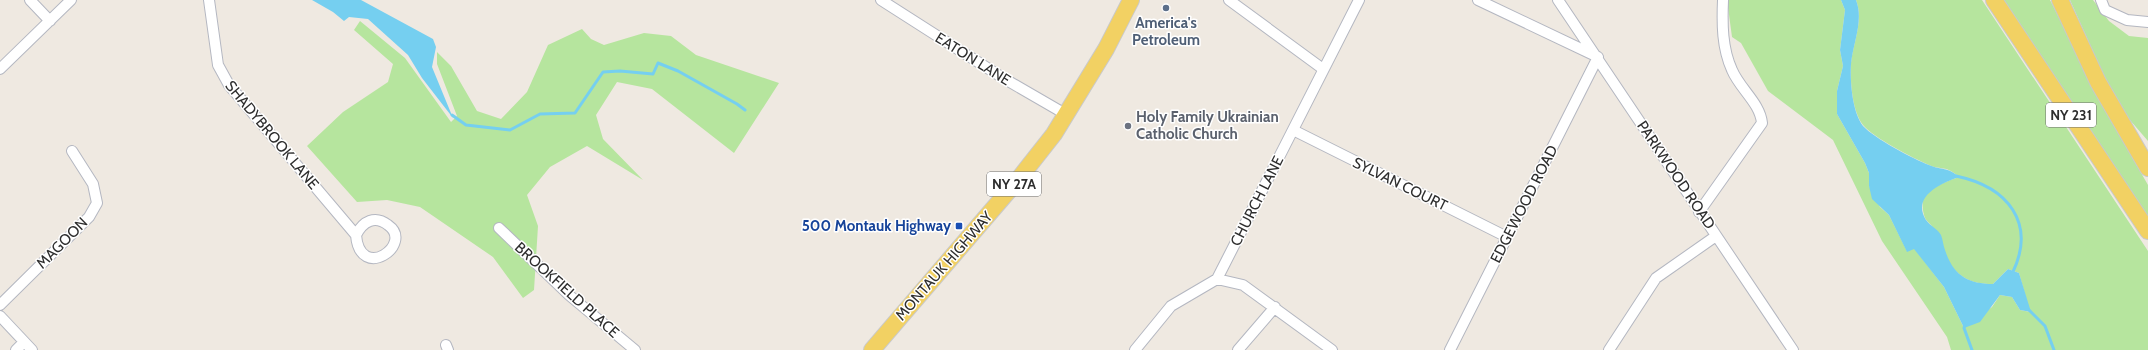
<svg xmlns="http://www.w3.org/2000/svg" width="2148" height="350" viewBox="0 0 2148 350" font-family="Cabin,sans-serif">
<style>
.green{fill:#b6e59e}
.water{fill:#75cff0}
.lines{fill:none;stroke-linecap:round;stroke-linejoin:round}
.stream{stroke:#75cff0;stroke-width:3}
.street-casing{stroke:#b4b7c1;stroke-width:12}
.primary-casing{stroke:#c9c9c9;stroke-width:18}
.street{stroke:#fff;stroke-width:10}
.primary{stroke:#f2d163;stroke-width:16}
.service-dot{fill:#5c6f8a;stroke:#fff;stroke-width:1.5}
.worship-dot{fill:#6b7280;stroke:#fff;stroke-width:1.5}
.transit-dot{fill:#1a4fb4;stroke:#fff;stroke-width:1.5}
.labels{text-anchor:middle;dominant-baseline:central;stroke-width:3;stroke-linejoin:round;paint-order:stroke}
.shield{fill:#fff;stroke:#6d6d6d;stroke-width:1}
.shield-label{font-size:14px;font-weight:bold;fill:#2e2e2e}
.service-label{font-size:15px;font-weight:bold;fill:#4e5e75;stroke:#fff}
.street-label{font-size:15px;fill:#2e2e2e;stroke:#fff}
.worship-label{font-size:15px;font-weight:bold;fill:#5b616d;stroke:#fff;text-anchor:start}
.transit-label{font-size:15px;font-weight:bold;fill:#164399;stroke:#fff;text-anchor:end}
</style>
<rect width="100%" height="100%" fill="#efe9e1"/>
<!-- green -->
<path class="green" d="M 1727,0 L 1841,0 L 1845,10 L 1840,50 L 1843,66 L 1837,91 L 1837,114 L 1865,163 L 1869,173 L 1869,186 L 1880,207 L 1889,215 L 1907,251 L 1914,248 L 1944,287 L 1964,328 L 1992,307 L 2000,295 L 2012,297 L 2020,310 L 2030,312 L 2019,273 L 2008,269 L 1993,284 C 1980,284 1968,282 1958,273 C 1945,262 1942,242 1933,228 C 1931,224 1927,222 1925,218 C 1923,213 1922,206 1923,200 C 1925,189 1950,180 1959,177 C 1944,164 1943,171 1929,165 C 1913,158 1874,138 1863,125 C 1852,111 1850,81 1851,63 C 1853,43 1864,20 1856,0 L 1982,0 L 2148,251 L 2148,350 L 1951,350 L 1947,337 L 1882,241 L 1833,140 L 1768,91 L 1741,43 L 1732,37 Z
M 2001,0 L 2050,0 L 2113,124 L 2148,185 L 2148,223 Z
M 2070,0 L 2093,0 L 2109,21 L 2129,36 L 2148,38 L 2148,141 L 2117,105 Z
M 360,21 L 405,58 L 451,122 L 457,116 L 437,64 L 437,52 L 451,66 L 477,111 L 501,119 L 527,92 L 548,45 L 582,29 L 591,39 L 604,45 L 644,33 L 671,36 L 696,55 L 779,83 L 734,153 L 652,89 L 617,82 L 596,115 L 603,139 L 643,180 L 587,146 L 550,167 L 527,195 L 538,226 L 534,290 L 523,298 L 493,257 L 420,207 L 387,200 L 357,202 L 307,146 L 343,112 L 388,82 L 393,64 L 354,30 Z"/>
<!-- water -->
<path class="water" d="M 312,0 L 361,0 L 433,39 L 436,47 L 432,67 L 453,118 L 422,78 L 408,55 L 368,19 L 349,17 L 344,21 L 333,12 Z
M 1841,0 L 1856,0 C 1864,20 1853,43 1851,64 C 1850,81 1852,111 1863,126 C 1874,138 1913,159 1929,165 C 1943,171 1946,166 1959,177 C 1942,183 1911,196 1926,220 C 1930,226 1938,229 1941,235 C 1943,240 1943,245 1945,250 C 1953,275 1968,284 1993,284 L 2008,269 L 2019,273 L 2031,312 L 2020,310 L 2012,297 L 2000,295 L 1980,322 L 1964,328 L 1944,287 L 1914,249 L 1907,252 L 1889,215 L 1872,199 L 1869,186 L 1869,173 L 1865,163 L 1837,114 L 1837,91 L 1843,66 L 1840,50 L 1845,10 Z"/>
<g class="lines">
<!-- stream -->
<path class="stream" d="M 452,115 L 466,125 L 510,130 L 540,114 L 575,113 L 603,72 L 620,71 L 653,74 L 658,63 L 678,71 L 737,104 L 745,110
M 1956,176 C 2008,187 2037,223 2012,274
M 2029,310 L 2045,326 L 2054,350
M 1965,325 L 1964,328 L 1972,350"/>
<!-- street casing -->
<g class="street-casing">
<path id="street" d="M 30,0 L 50,21
M 209,0 L 218,65 L 229,85 L 356,235 C 360,283 415,244 388,225 C 375,215 363,221 356,235
M 881,0 L 1003,78 L 1067,115
M 1229,0 L 1323,69
M 1558,0 L 1793,350
M 2101,0 L 2105,10 L 2127,20 L 2148,22
M 0,69 L 71,0
M 1293,130 L 1507,237
M 1699,212 L 1762,123 C 1760,103 1740,89 1732,70 C 1722,48 1722,24 1723,0
M 499,228 L 569,295 L 635,350
M 1217,279 L 1359,0
M 1217,279 L 1243,285 L 1332,350
M 0,305 L 89,217 L 97,203 L 93,184 L 72,151
M 0,316 L 32,350
M 446,345 L 448,350
M 16,350 L 24,342
M 1135,350 L 1171,306 L 1217,279
M 1238,350 L 1275,307
M 1450,350 L 1598,57 L 1478,0
M 1609,350 L 1656,278 L 1716,236"/>
</g>
<!-- primary casing -->
<g class="primary-casing">
<path id="primary" d="M 1994,0 L 2148,231
M 2060,0 L 2098,82 L 2148,168
M 872,350 L 1017,181 L 1054,134 L 1106,49 L 1131,0"/>
</g>
<!-- street -->
<use href="#street" class="street"/>
<!-- primary -->
<use href="#primary" class="primary"/>
</g>
<!-- markers -->
<circle class="service-dot" cx="1166" cy="8" r="4"/>
<circle class="worship-dot" cx="1128" cy="126" r="4"/>
<rect class="transit-dot" x="955" y="222" width="8" height="8" rx="2"/>
<g class="labels">
<!-- shield labels -->
<g class="shield">
<rect x="2046" y="103" width="50" height="24" rx="3"/>
<rect x="987" y="172" width="54" height="24" rx="3"/>
</g>
<g class="shield-label">
<text x="2071" y="115">NY 231</text>
<text x="1014" y="184">NY 27A</text>
</g>
<!-- service labels -->
<g class="service-label">
<text x="1166" y="23">America's<tspan x="1166" dy="17">Petroleum</tspan></text>
</g>
<!-- street labels -->
<g class="street-label">
<text transform="translate(973 59) rotate(32)">EATON LANE</text>
<text transform="translate(272 135) rotate(50)">SHADYBROOK LANE</text>
<text transform="translate(1676 175) rotate(56)">PARKWOOD ROAD</text>
<text transform="translate(1400 184) rotate(26)">SYLVAN COURT</text>
<text transform="translate(1257 201) rotate(-63)">CHURCH LANE</text>
<text transform="translate(1524 204) rotate(-63)">EDGEWOOD ROAD</text>
<text transform="translate(62 243) rotate(-45)">MAGOON</text>
<text transform="translate(944 266) rotate(-49)">MONTAUK HIGHWAY</text>
<text transform="translate(567 290) rotate(42)">BROOKFIELD PLACE</text>
</g>
<!-- worship labels -->
<g class="worship-label">
<text x="1136" y="117">Holy Family Ukrainian<tspan x="1136" dy="17">Catholic Church</tspan></text>
</g>
<!-- transit labels -->
<g class="transit-label">
<text x="951" y="226">500 Montauk Highway</text>
</g>
</g>
</svg>
